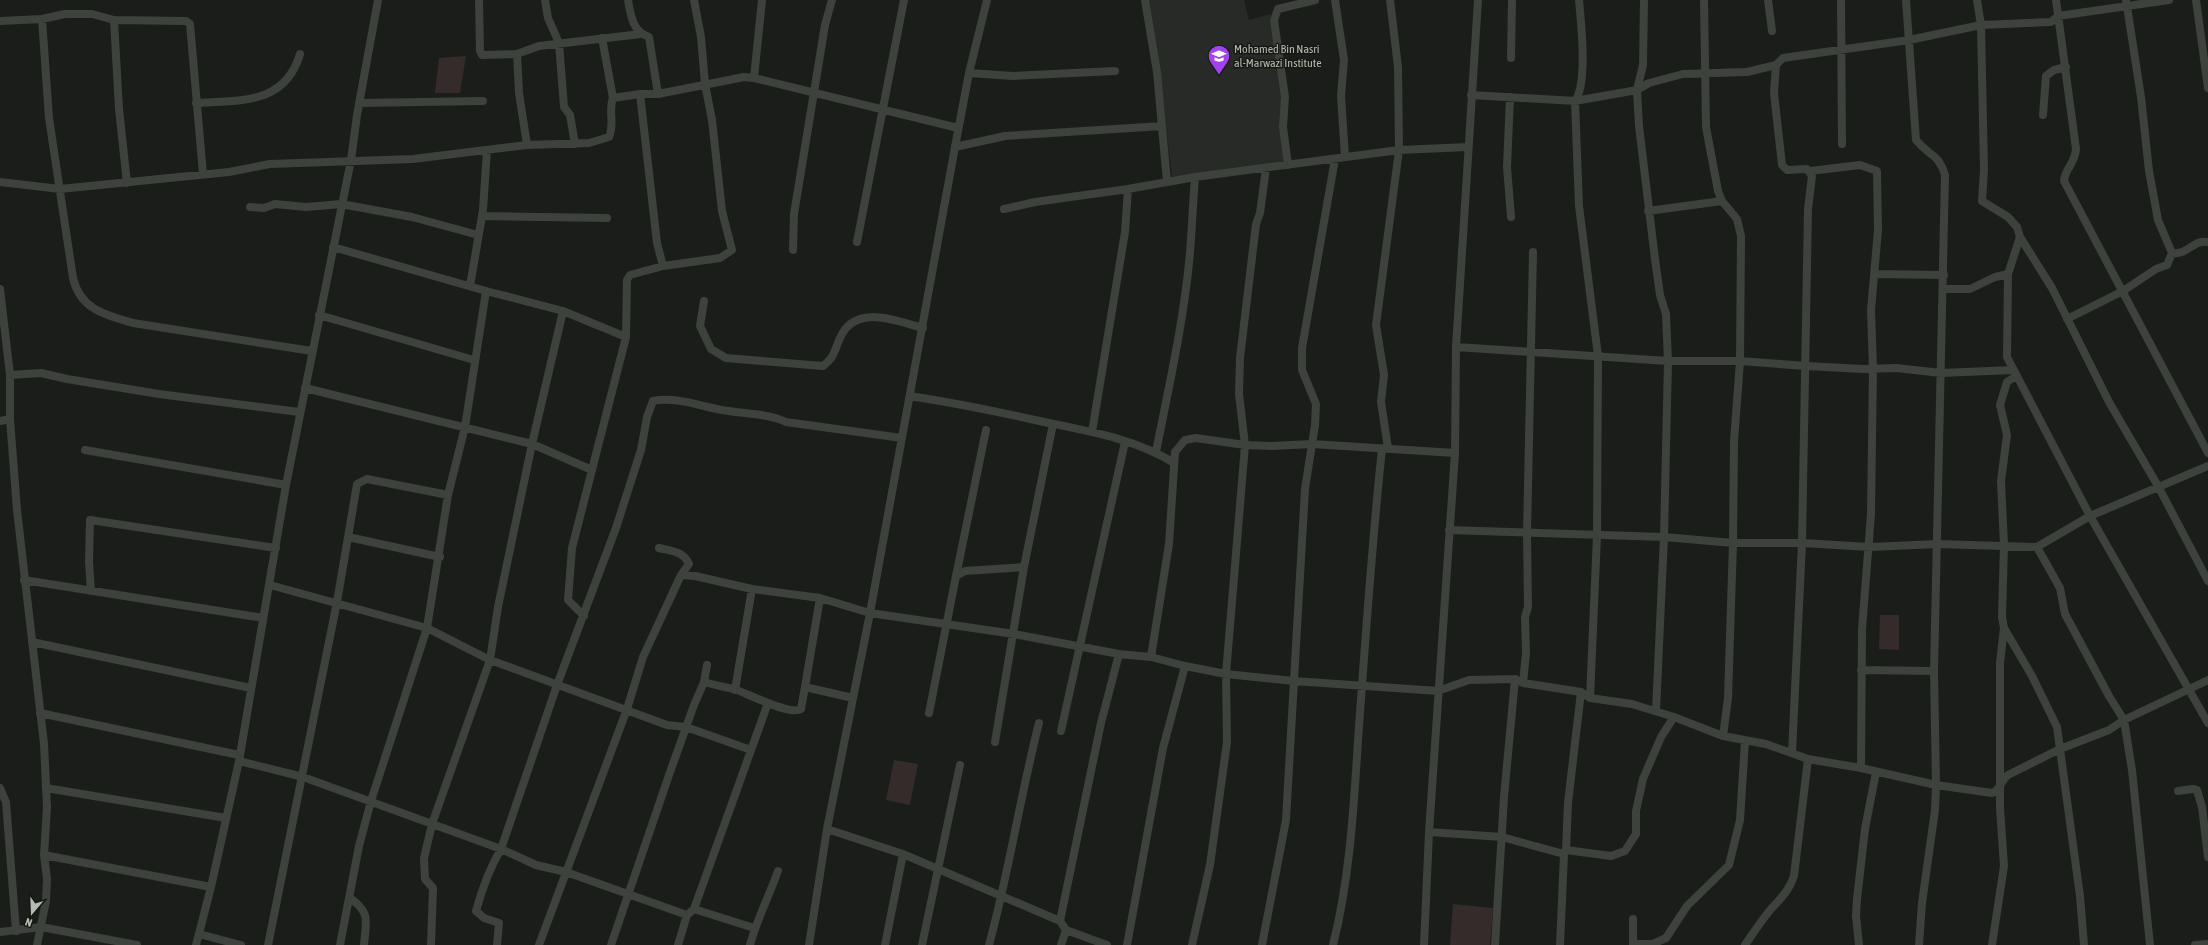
<svg xmlns="http://www.w3.org/2000/svg" width="2208" height="945" viewBox="0 0 2208 945" font-family="'Asap Condensed',sans-serif">
<style>
.built{fill:#272a27}
.green{fill:#352b2a}
.lines{fill:none;stroke-linecap:round;stroke-linejoin:round}
.minor{stroke:#3d423c;stroke-width:8}
.labels{text-anchor:middle;dominant-baseline:central;stroke-width:3;stroke-linejoin:round;paint-order:stroke}
.poi-label{font-size:12px;fill:#b3bcae;stroke:#161816;text-anchor:start}
</style>
<rect width="100%" height="100%" fill="#1b1d1b"/>
<!-- built -->
<path class="built" d="M 1147,0 L 1244,0 L 1249,20 L 1270,14 L 1283,108 L 1285,162 L 1172,177 L 1156,45 Z"/>
<!-- green -->
<path class="green" d="M 466,56 L 460,93 L 435,93 L 439,58 Z
M 1880,615 L 1899,615 L 1899,650 L 1879,649 Z
M 894,760 L 918,764 L 910,805 L 886,800 Z
M 1453,904 L 1493,908 L 1490,945 L 1450,945 Z"/>
<g class="lines">
<!-- minor -->
<path class="minor" d="M 479,0 L 480,51 L 482,55 L 517,54 L 539,46 L 641,34
M 545,0 L 548,18 L 559,43 L 564,107 L 570,115 L 575,144
M 628,0 C 631,16 632,31 649,37 L 658,94
M 1145,0 L 1157,72 L 1167,182
M 1335,0 L 1344,60 L 1341,96 L 1345,157
M 1579,0 C 1581,23 1588,83 1575,101 L 1579,206 L 1598,356 L 1597,536 L 1590,698
M 1644,0 L 1643,65 L 1637,90 L 1639,126 L 1655,259 L 1660,295 L 1666,314 L 1668,361 L 1664,537 L 1656,711
M 1704,0 L 1706,127 L 1718,191 L 1722,201 L 1737,219 L 1741,236 L 1740,361 L 1734,441 L 1733,543 L 1728,698 L 1723,736
M 1768,0 L 1772,31
M 1841,0 L 1842,144
M 1906,0 L 1916,140 C 1929,156 1938,153 1945,175 L 1934,671 L 1936,785 L 1935,810 L 1922,903 L 1919,945
M 1977,0 L 1981,25 L 1984,170 L 1982,201 L 2008,217 L 2017,227 L 2020,237 L 2052,288 L 2109,402 L 2158,486 L 2208,581
M 2056,0 L 2076,149 C 2075,164 2065,168 2064,181 L 2208,453
M 2126,0 L 2141,97 L 2149,171 L 2158,220 L 2172,253
M 2196,0 L 2208,88
M 42,19 L 49,118 L 73,278 C 80,309 105,315 133,323 L 312,351
M 114,20 L 119,109 L 127,183
M 0,21 L 42,19 L 65,14 L 92,14 L 114,20 L 186,21 L 190,24 L 203,174
M 517,54 L 519,93 L 527,145
M 1511,58 L 1512,0
M 1776,65 L 1774,93 L 1782,165 L 1787,170 L 1807,169 L 1812,176 L 1808,209 L 1802,543 L 1792,753
M 969,73 L 1013,76 L 1115,71
M 754,78 L 762,0
M 1471,95 L 1575,101 L 1637,90 L 1649,83 L 1683,74 L 1747,72 L 1776,65 L 1783,58 L 1909,40 L 1981,25 L 2051,22 L 2058,16 L 2169,0
M 1510,97 L 1507,167 L 1511,217
M 613,98 L 640,94
M 196,103 C 240,100 285,105 300,54
M 359,103 L 483,101
M 2043,115 L 2046,76 L 2054,70 L 2066,67
M 955,147 L 1005,136 L 1162,126
M 1288,165 L 1283,127 L 1285,97 L 1274,20 L 1278,9 L 1315,0
M 1810,171 L 1860,165 L 1877,171 L 1878,230 L 1871,310 L 1873,368 L 1871,514 L 1862,629 L 1861,768
M 0,182 L 60,189 L 229,172 L 270,164 L 413,159 L 527,145 L 589,143 L 609,137 C 615,124 608,111 613,98 L 602,38
M 250,207 L 264,208 L 275,204 L 306,207 L 341,204 L 412,217 L 478,235
M 1004,209 L 1035,202 L 1128,189 L 1195,177 L 1399,150 L 1468,147
M 1648,211 L 1722,201
M 482,216 L 607,218
M 2020,237 L 2008,274 L 2007,357 L 2090,516 L 2208,723
M 857,242 L 904,0
M 333,247 L 486,291 L 563,311 L 626,337
M 793,250 L 794,214 L 825,25 L 832,0
M 663,266 L 657,243 L 640,94 L 658,94 L 744,77 L 754,78 L 958,128
M 1874,274 L 1944,275
M 470,286 L 483,210 L 487,150
M 0,289 L 10,375 L 10,419 L 17,510 L 44,744 L 47,807 L 44,855 L 47,879 L 46,901 L 37,945
M 1944,289 L 1970,289 L 1995,277 L 2008,274
M 704,301 L 700,326 L 711,349 L 726,358 L 823,366 C 835,357 834,351 840,338 C 855,303 896,321 923,328
M 319,315 L 474,360
M 2067,319 L 2123,291 L 2156,269 L 2167,265 L 2172,253 C 2189,255 2193,239 2208,242
M 1456,347 L 1668,361 L 1740,361 L 1806,366 L 1863,369 L 1896,368 L 1941,373 L 2013,370
M 10,375 L 41,373 L 67,379 L 159,394 L 299,412
M 305,388 L 532,444 L 592,470
M 910,396 C 955,403 1000,412 1044,422 C 1088,431 1136,439 1174,463
M 0,421 L 10,419
M 1092,432 L 1125,232 L 1128,189
M 1388,448 L 1381,402 L 1384,375 L 1376,325 L 1399,150 L 1398,67 L 1390,0
M 85,450 L 286,485
M 1156,452 C 1169,386 1184,320 1190,253 C 1192,227 1193,202 1195,177
M 1449,530 L 1664,537 L 1733,543 L 1802,543 L 1870,547 L 1938,544 L 2037,547 L 2090,516 L 2208,466
M 348,537 L 440,557
M 2037,547 L 2060,588 L 2065,614 L 2109,696 L 2124,720 L 2132,770 L 2150,945
M 659,548 C 671,551 683,551 689,564 L 681,575
M 956,576 L 986,430
M 24,580 L 263,618
M 270,585 L 427,628 L 490,660 L 667,725 L 686,727 L 751,750
M 91,591 L 89,562 L 90,520 L 276,548
M 584,616 L 568,600 L 572,548 L 626,337 L 627,280 L 630,275 L 663,266 L 720,258 L 732,250 L 722,211 L 712,120 L 705,84 L 701,37 L 694,0
M 2004,628 L 2032,676 L 2057,727 L 2080,896 L 2084,945
M 32,642 L 251,688
M 1151,657 L 1169,544 L 1175,452 L 1185,440 L 1196,438 L 1245,445 L 1271,446 L 1312,444 L 1455,453
M 1861,670 L 1934,671
M 704,682 C 714,685 724,687 734,689 C 747,693 790,716 801,709 L 805,687 L 853,698
M 1523,683 L 1526,653 L 1525,617 L 1528,607 L 1527,533 L 1533,252
M 805,687 L 820,598
M 735,690 L 752,589
M 40,713 L 239,755
M 929,713 L 956,576 L 965,571 L 1024,567
M 1061,731 L 1125,442
M 995,742 L 1024,567 L 1053,424
M 239,761 L 303,777 L 501,849 L 536,865 L 566,872 L 687,915
M 0,788 L 6,802 L 16,931
M 46,788 L 226,818
M 2178,791 L 2193,789 L 2197,790 L 2202,807 L 2208,857
M 827,829 L 903,854 L 1060,921 L 1066,930 L 1107,945
M 1429,832 L 1502,837 L 1564,854
M 1566,850 L 1611,856 L 1625,851 L 1636,834 L 1636,811 L 1643,779 L 1661,737 L 1674,717
M 44,855 L 211,887
M 350,898 C 371,913 366,921 364,945
M 694,909 L 754,928
M 1633,919 L 1633,945
M 1060,921 L 1101,723 L 1119,654
M 0,932 L 41,927 L 137,945
M 199,934 L 241,945
M 1633,944 L 1653,944 L 1666,938 L 1687,906 L 1729,865 L 1740,820 L 1745,741
M 196,945 L 211,887 L 239,761 L 286,485 L 351,160 L 357,115 L 378,0
M 268,945 L 337,602 L 357,484 L 367,479 L 448,495
M 340,945 L 359,846 L 371,801 L 427,628 L 448,495 L 465,427 L 486,291
M 431,945 L 433,888 L 425,879 L 424,858 L 432,824 L 490,660 L 498,607 L 532,444 L 563,311
M 497,945 L 499,923 L 484,918 L 476,911 C 482,889 489,869 501,849 L 557,685 L 616,528 L 641,450 L 647,417 L 653,401 C 678,396 704,408 729,411 C 748,414 769,414 786,422 L 902,438
M 539,945 L 627,709 L 643,657 L 681,575 L 695,576 L 752,589 L 820,598 L 870,613 L 1014,634 L 1119,654 L 1151,657 L 1185,666 L 1226,674 L 1294,681 L 1438,691 L 1469,680 L 1515,679 L 1523,683 L 1581,692 L 1590,698 L 1632,704 L 1674,717 L 1723,736 L 1766,744 L 1808,759 L 1861,768 L 1936,785 L 1992,793 C 2001,790 2001,780 2008,775 L 2060,749 L 2109,730 L 2124,720 L 2208,680
M 611,945 L 669,775 L 694,705 L 704,682 L 707,665
M 678,945 L 687,915 L 694,909 L 768,703
M 750,945 C 757,919 769,896 778,871
M 809,945 L 827,829 L 870,613 L 955,147 L 969,73 L 987,0
M 885,945 L 903,854
M 922,945 L 960,765
M 989,945 C 1009,872 1020,797 1039,723
M 1061,945 L 1066,930
M 1127,945 L 1163,748 L 1185,666
M 1192,945 L 1210,865 L 1227,742 L 1226,674 L 1245,445 L 1239,394 L 1240,358 L 1256,224 L 1260,213 L 1266,168
M 1262,945 L 1286,820 L 1305,489 L 1315,425 L 1316,404 L 1302,370 L 1302,348 L 1335,159
M 1333,945 C 1351,874 1354,799 1359,726 C 1366,633 1372,541 1382,449
M 1424,945 L 1429,832 L 1455,453 L 1456,347 L 1478,0
M 1495,945 L 1504,797 L 1515,679
M 1560,945 L 1564,854 L 1566,850 L 1568,803 L 1581,692
M 1745,945 C 1753,933 1762,920 1771,909 C 1781,898 1789,891 1794,876 L 1808,759
M 1859,945 L 1856,916 L 1857,899 L 1865,829 L 1876,772
M 1992,945 L 2004,866 L 2000,808 L 2000,663 L 2004,628 L 2002,617 L 2004,545 L 2001,481 L 2007,435 L 2000,405 L 2007,382 L 2016,376
M 2195,945 L 2208,944"/>
</g>
<!-- icons -->
<defs>
<g id="school-pin" transform="scale(1.15)"><path d="M0 17L-7.5 6A9.5 9.5 0 1 1 7.5 6Z" fill="#a341ee" stroke="#161816"/><path d="M0-5L7-2L0 1L-7-2ZM-4 1L0 2.5L4 1V4Q0 6-4 4Z" fill="#fff"/></g>
</defs>
<g fill-rule="evenodd">
<use href="#school-pin" x="1219" y="56"/>
</g>
<g class="labels">
<!-- poi labels -->
<g class="poi-label">
<text x="1234" y="49">Mohamed Bin Nasri<tspan x="1234" dy="14">al-Marwazi Institute</tspan></text>
</g>
</g>
<!-- north arrow -->
<g transform="translate(32 913) rotate(199)" stroke="#161816" stroke-width="3" paint-order="stroke">
<path d="M0-3L7 15L0 10L-7 15Z" fill="#b3bcae"/>
<text y="-6" font-size="11" font-weight="bold" text-anchor="middle" fill="#b3bcae">N</text>
</g>
</svg>
